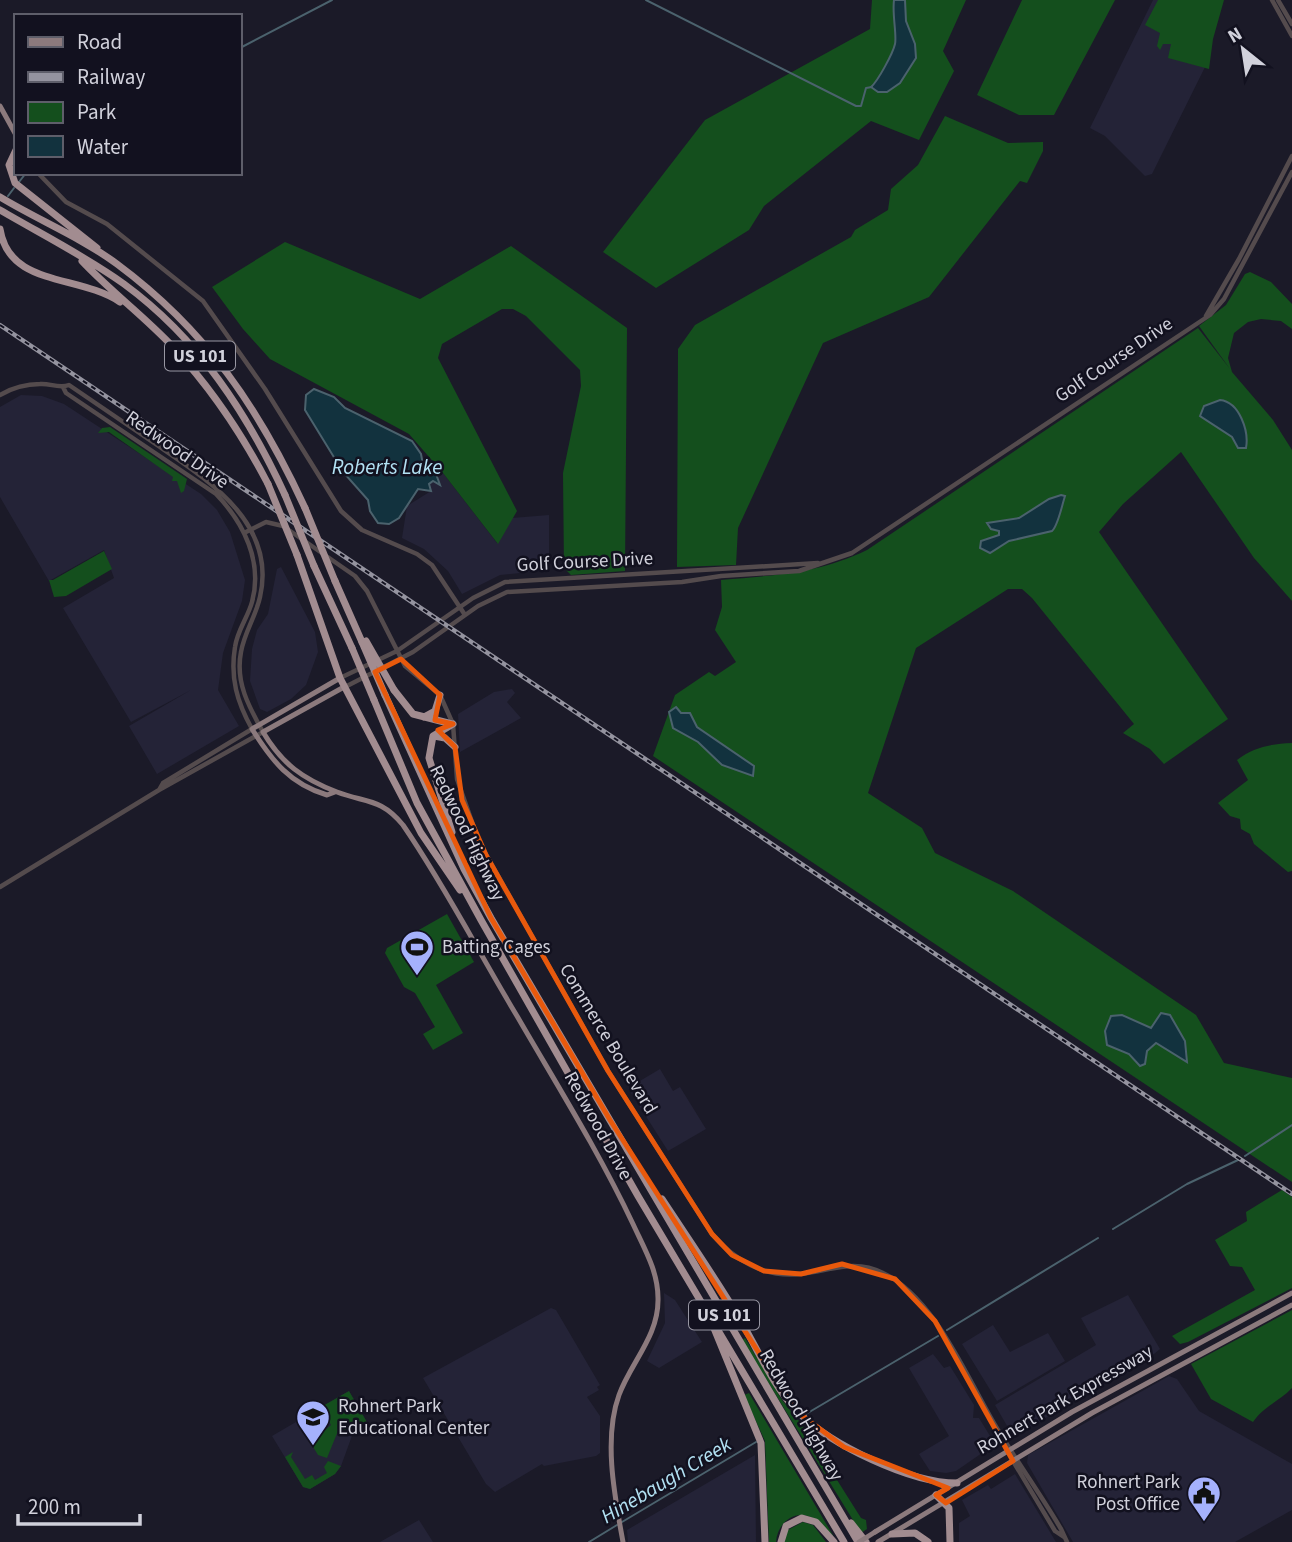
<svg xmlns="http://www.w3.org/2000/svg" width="1292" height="1542" viewBox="0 0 1292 1542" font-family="'Source Sans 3',sans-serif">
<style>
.built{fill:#242337}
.green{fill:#144f1d}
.water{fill:#12323e;stroke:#4b626d;stroke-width:2}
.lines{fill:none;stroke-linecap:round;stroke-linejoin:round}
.stream{stroke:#4b626d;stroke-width:2}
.minor{stroke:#544b4d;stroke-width:4.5}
.major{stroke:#8c7a7d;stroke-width:5}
.highway{stroke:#a28c90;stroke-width:7}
.rail-casing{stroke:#94939f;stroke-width:4.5}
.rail{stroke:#12111f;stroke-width:2;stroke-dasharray:5;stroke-linecap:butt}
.major-bridge{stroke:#8c7a7d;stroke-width:5}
.highway-bridge{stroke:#a28c90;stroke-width:7}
.marked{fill:none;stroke:#e8590c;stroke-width:5;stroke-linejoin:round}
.labels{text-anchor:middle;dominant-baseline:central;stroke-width:5;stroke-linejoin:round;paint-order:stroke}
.shield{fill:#12111f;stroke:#9897a3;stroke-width:2}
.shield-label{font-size:18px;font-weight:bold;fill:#d1d1db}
.street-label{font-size:19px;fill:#d1d1db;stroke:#12111f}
.poi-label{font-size:19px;fill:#d1d1db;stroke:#12111f;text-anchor:start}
.water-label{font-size:21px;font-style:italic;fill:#b2e1f3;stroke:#12111f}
</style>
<rect width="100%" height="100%" fill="#1b1a28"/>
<!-- built -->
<path class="built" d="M 1153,0 L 1222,0 L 1206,65 L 1152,174 L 1145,176 L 1105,136 L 1090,128 Z
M 21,395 L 42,396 L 64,404 L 201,494 L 217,510 L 230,532 L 245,580 L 242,601 L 223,653 L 218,690 L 239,726 L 157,774 L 129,726 L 191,690 L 131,722 L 63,608 L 114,578 L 104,550 L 49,581 L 0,497 L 0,407 Z
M 443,473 L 497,543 L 512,518 L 549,515 L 549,570 L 500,575 L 462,594 L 448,571 L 424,549 L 402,538 L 407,506 L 431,491 L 429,484 L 432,481 L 439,483 L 438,476 Z
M 281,567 L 315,632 L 318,652 L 306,685 L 291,699 L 267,712 L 260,709 L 250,681 L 252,649 L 257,630 L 268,614 L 277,569 Z
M 512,689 L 515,693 L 507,702 L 521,718 L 460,752 L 458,714 L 494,692 Z
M 660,1069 L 673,1091 L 680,1087 L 706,1129 L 668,1151 L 628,1088 Z
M 664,1293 L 675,1300 L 702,1342 L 659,1368 L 647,1361 L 665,1323 Z
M 1128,1295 L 1160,1349 L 1149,1358 L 1121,1369 L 1056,1406 L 1052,1414 L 1022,1432 L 1010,1431 L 995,1405 L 1096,1345 L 1081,1318 Z
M 551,1308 L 556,1310 L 600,1385 L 597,1387 L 599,1390 L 587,1397 L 600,1416 L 600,1453 L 596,1456 L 544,1466 L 542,1464 L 495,1492 L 486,1484 L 423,1378 Z
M 993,1325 L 1010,1352 L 1048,1333 L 1065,1361 L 997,1401 L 962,1344 Z
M 933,1354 L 944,1368 L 950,1366 L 974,1405 L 973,1418 L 979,1418 L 995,1444 L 956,1471 L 946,1473 L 930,1471 L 919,1454 L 949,1436 L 909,1368 Z
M 1169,1376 L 1177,1379 L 1199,1411 L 1292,1464 L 1292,1510 L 1235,1542 L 1073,1542 L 1027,1463 L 1028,1455 Z
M 349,1391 L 368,1424 L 353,1433 L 341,1466 L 335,1474 L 310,1489 L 303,1487 L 272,1436 Z
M 755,1455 L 756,1542 L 628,1542 L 627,1530 Z
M 1015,1474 L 1056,1542 L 959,1542 L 959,1523 L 970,1516 L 962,1500 L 988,1485 L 991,1489 Z
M 419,1520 L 433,1542 L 380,1542 Z"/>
<!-- green -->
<path class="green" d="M 872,0 L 966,0 L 943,51 L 954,71 L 919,140 L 871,121 L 764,206 L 749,230 L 656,288 L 603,252 L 705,120 L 870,29 Z
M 1022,0 L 1115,0 L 1054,115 L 1019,115 L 977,95 Z
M 1158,0 L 1224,0 L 1213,39 L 1209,69 L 1168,58 L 1171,44 L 1163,44 L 1160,50 L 1157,46 L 1160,33 L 1145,25 Z
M 945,116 L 1008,143 L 1043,142 L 1043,151 L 1027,183 L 1020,181 L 929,297 L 823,343 L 738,528 L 736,565 L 677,567 L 678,349 L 695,325 L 851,237 L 855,230 L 888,210 L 891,189 L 918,165 Z
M 285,242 L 420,299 L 511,246 L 627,328 L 625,571 L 571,575 L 564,568 L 563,473 L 581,386 L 580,370 L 526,316 L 513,309 L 502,309 L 442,344 L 438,358 L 517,511 L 498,544 L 443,473 L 409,434 L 270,359 L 243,329 L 212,287 Z
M 1250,272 L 1271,282 L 1292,304 L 1292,329 L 1281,321 L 1261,319 L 1248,322 L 1234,333 L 1228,358 L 1232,372 L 1273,420 L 1292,450 L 1292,601 L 1254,558 L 1181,452 L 1123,504 L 1099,532 L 1228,719 L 1164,764 L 1150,749 L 1123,733 L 1134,724 L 1032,598 L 1022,589 L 1008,589 L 916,648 L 868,793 L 922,828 L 935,853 L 1013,891 L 1196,1015 L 1224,1063 L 1292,1078 L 1292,1182 L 653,756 L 675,695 L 709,672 L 715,676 L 736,662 L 715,630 L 722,607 L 721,580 C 775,575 817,574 867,550 L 1198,328 L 1230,369 L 1199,326 L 1226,305 L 1245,274 Z
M 110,427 L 187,479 L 184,491 L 181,493 L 177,481 L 172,481 L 173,477 L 109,432 L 98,433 L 102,428 Z
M 104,551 L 112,569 L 66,596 L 54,597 L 49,580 L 53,580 Z
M 1292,743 L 1292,871 L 1288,872 L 1254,844 L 1250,834 L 1241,829 L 1240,819 L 1230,816 L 1218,803 L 1248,780 L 1237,760 C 1254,747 1271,744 1292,743 Z
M 447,914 L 474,962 L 436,985 L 463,1033 L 433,1050 L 423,1034 L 435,1027 L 415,993 L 404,987 L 385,953 L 387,948 Z
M 1282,1190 L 1292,1197 L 1292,1288 L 1188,1342 L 1180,1344 L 1172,1336 L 1255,1290 L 1242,1267 L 1230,1266 L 1215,1240 L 1247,1221 L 1246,1212 Z
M 1292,1310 L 1292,1388 C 1280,1401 1264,1406 1253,1422 L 1211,1399 L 1191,1364 Z
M 745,1338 L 782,1400 L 823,1451 L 820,1453 L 861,1518 L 866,1520 L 867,1529 L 861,1533 L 742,1340 Z
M 349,1391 L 368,1424 L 350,1435 L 338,1431 L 327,1458 L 318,1455 L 312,1445 L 314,1439 L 331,1425 L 321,1407 Z
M 749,1393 L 834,1537 C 828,1531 821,1522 813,1518 C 794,1508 777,1524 776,1542 L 769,1542 L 765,1441 L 744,1395 Z
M 293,1452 L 291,1457 L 305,1479 L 312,1475 L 315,1480 L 327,1473 L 324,1467 L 328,1461 L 341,1466 L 335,1474 L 310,1489 L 303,1487 L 285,1457 Z
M 803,1522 L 813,1525 L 826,1542 L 783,1542 L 786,1531 Z"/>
<!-- water -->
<path class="water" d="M 894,0 L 905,0 L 906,21 L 915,44 L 916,58 L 900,83 L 887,92 L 878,92 L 871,87 C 878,81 893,53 895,44 C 897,35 892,14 894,0 Z
M 314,389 L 334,397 L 345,408 L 412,441 L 421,454 L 423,465 L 436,474 L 440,485 L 433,481 L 429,484 L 431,491 L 418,489 L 399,518 L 389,524 L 378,523 L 370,511 L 368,500 L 343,472 L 305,410 L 306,395 Z
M 1220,400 C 1240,402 1249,432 1246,448 L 1238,448 L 1232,437 L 1200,416 L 1204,406 Z
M 1061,495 L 1065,496 C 1062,505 1058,526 1052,531 L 1009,541 L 990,553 L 980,548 L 981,541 L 999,535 L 999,531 L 991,529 L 987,523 L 1019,518 L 1049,499 Z
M 676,707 L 681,713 L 690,713 L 697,727 L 754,766 L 753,776 L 722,765 L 698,742 L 673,728 L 669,712 Z
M 1161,1013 L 1170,1015 L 1185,1041 L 1187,1062 L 1156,1043 L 1147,1051 L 1145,1064 L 1140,1066 L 1129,1054 L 1107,1045 L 1105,1031 L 1111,1016 L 1122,1015 L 1151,1028 Z"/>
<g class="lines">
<!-- stream -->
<path class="stream" d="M 646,0 L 856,106 L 861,106 L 866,88 L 872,87
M 240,48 L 332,0
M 19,182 L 26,173
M 8,196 L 14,188
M 1245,1156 L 1292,1125
M 1113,1229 L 1187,1184 L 1238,1160
M 947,1330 L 1098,1238
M 806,1414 L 938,1336
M 622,1522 L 756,1442
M 589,1542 L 617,1525"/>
<!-- minor -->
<path class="minor" d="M 1272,0 L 1292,36
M 1278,0 L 1292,24
M 38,173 L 66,202 L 107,224 L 203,301 L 265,389 L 341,511 L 362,530 L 417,554 L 432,565 L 465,615
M 1206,316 L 1239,259 L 1292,156
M 63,387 L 66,393 L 216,494 C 244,523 263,562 252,602 C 248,617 237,631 235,647 C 230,678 237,702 252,729 L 163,783 L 159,790
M 0,395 C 12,388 26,384 40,384 C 50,383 59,389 69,385 C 98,405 128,425 157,445 C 208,480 277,523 260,597 C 256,616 244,633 241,652 C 235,682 249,707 263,732 L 159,790 L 0,887
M 244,533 L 266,522 L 283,526 L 355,576 L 367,591 L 405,666 L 440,695 L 453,724 L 457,779 L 479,842 L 608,1071 L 712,1234 C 734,1260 764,1278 800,1274 C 830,1271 854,1258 883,1273 C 936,1298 968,1381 998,1430 C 1018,1463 1041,1495 1061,1529 L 1067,1542
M 340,678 L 397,651 L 473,598 L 505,582 L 818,563
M 345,687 L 413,652 L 478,606 L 507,592 L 682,582 L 721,576 L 799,571 L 852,553 L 1210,315 L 1224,299 L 1292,172
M 1010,1450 L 1013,1461 L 1055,1531 L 1064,1537"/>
<!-- major -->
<path class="major" d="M 0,106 L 16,135
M 344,687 L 263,732 C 282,764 303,779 337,792 C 366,803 381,798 403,825 C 445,886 479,953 517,1016 C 557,1085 599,1152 633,1224 C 644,1248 658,1271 658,1298 C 659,1336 631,1362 619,1395 C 603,1439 615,1498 623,1542
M 335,792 L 327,795 C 290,784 272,761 252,729 L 340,678
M 875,1532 L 1072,1412 L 1292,1293
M 878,1542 L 1092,1413 L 1292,1305"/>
<!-- highway -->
<path class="highway" d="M 16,150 L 9,165 L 15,183 L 97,248
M 0,197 C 38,220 82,238 117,264 C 206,330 259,408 305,508
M 0,210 C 41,234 85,256 124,284 C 199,339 247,413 285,495
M 0,229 C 9,287 78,274 120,302
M 82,261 C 110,291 144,316 173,347 C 211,388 242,434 268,484
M 297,555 L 340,678 L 421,833 L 460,890
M 314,566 L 352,648
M 335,581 L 362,642
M 394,690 L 413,714 L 452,724
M 385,695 L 464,869 L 491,918 L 858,1542
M 374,700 L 417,803 L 481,920 L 638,1196 L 844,1542
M 424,717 L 435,711 L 440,695
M 434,736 L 445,738 L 455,747
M 452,832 L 429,758 L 433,736 L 453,724
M 662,1199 C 689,1240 716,1279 741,1321 C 758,1350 774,1388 798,1412 C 831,1445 910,1483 957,1483
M 711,1321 L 761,1443 L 765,1542
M 936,1495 L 949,1508 L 950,1542
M 851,1523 L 866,1542
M 892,1534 L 915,1533 L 928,1542
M 781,1542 L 786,1526 L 802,1518 L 816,1522 L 834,1542"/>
<!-- rail casing -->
<g class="rail-casing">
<path id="rail" d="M 0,325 L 1292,1194"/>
</g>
<!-- rail -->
<use href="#rail" class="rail"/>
<!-- major-bridge -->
<path class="major-bridge" d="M 859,1542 L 875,1532"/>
<!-- highway-bridge -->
<path class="highway-bridge" d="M 268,484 L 297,555
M 285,495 L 314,566
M 305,508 L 335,581
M 366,641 L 394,690
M 362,642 L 385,695
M 352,648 L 374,700"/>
</g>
<!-- marked area -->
<path class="marked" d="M 401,659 L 440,695 L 435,720 L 453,724 L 438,730 L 455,747 L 462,800 L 486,855 L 608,1071 L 712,1234 L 732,1255 L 764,1271 L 801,1274 L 842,1264 L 895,1279 L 935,1321 L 1013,1461 L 946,1503 L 936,1495 L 948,1488 L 844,1447 L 796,1411 L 610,1120 L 491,918 L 375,672 Z"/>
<!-- icons -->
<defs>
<g id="stadium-pin" transform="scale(1.75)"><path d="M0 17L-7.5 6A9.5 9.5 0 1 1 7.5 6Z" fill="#a5b1fc" stroke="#12111f"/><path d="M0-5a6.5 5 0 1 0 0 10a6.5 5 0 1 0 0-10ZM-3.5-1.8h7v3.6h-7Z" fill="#111"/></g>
<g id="university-pin" transform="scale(1.75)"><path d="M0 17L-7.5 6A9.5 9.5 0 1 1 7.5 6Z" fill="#a5b1fc" stroke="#12111f"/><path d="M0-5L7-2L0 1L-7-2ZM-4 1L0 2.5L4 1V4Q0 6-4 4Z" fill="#111"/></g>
<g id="civic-pin" transform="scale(1.75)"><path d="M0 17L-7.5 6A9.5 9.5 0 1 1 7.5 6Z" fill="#a5b1fc" stroke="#12111f"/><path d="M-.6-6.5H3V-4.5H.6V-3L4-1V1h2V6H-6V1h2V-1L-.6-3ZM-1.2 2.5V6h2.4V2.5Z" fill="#111"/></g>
</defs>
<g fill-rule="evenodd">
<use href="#stadium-pin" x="417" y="947"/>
<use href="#university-pin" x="313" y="1417"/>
<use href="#civic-pin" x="1204" y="1493"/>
</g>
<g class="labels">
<!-- shield labels -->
<g class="shield">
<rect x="165" y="341.5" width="70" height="29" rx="5"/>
<rect x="689" y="1300.5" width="70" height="29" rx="5"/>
</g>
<g class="shield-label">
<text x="200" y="356">US 101</text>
<text x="724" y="1315">US 101</text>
</g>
<!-- street labels -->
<g class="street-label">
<text transform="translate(1114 360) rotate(-34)">Golf Course Drive</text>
<text transform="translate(177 450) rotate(35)">Redwood Drive</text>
<text transform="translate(585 562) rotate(-3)">Golf Course Drive</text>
<text transform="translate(467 833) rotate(64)">Redwood Highway</text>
<text transform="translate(608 1039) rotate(59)">Commerce Boulevard</text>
<text transform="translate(598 1126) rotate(61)">Redwood Drive</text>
<text transform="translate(1065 1400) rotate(-30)">Rohnert Park Expressway</text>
<text transform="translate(801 1415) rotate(60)">Redwood Highway</text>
</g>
<!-- poi labels -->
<g class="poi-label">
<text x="442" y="947">Batting Cages</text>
<text x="338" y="1406">Rohnert Park<tspan x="338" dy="22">Educational Center</tspan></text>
<text x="1180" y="1482" text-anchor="end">Rohnert Park<tspan x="1180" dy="22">Post Office</tspan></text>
</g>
<!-- water labels -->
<g class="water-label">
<text x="387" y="467">Roberts Lake</text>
<text transform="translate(666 1480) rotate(-31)">Hinebaugh Creek</text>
</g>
</g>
<!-- legend -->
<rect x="14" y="14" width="228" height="161" fill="#12111f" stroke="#5e5e6a" stroke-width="2"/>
<rect x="28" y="37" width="35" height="10" fill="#8c7a7d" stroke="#5e5e6a" stroke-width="2"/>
<text x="77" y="49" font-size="21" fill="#d1d1db">Road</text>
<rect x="28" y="72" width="35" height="10" fill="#94939f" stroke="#5e5e6a" stroke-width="2"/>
<text x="77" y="84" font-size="21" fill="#d1d1db">Railway</text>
<rect x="28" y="102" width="35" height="21" fill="#144f1d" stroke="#5e5e6a" stroke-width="2"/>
<text x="77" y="119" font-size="21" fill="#d1d1db">Park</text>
<rect x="28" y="136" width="35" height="21" fill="#12323e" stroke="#5e5e6a" stroke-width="2"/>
<text x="77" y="154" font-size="21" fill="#d1d1db">Water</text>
<!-- north arrow -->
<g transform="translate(1243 49) rotate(330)" stroke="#12111f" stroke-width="5" paint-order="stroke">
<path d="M0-5L12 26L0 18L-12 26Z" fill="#d1d1db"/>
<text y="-10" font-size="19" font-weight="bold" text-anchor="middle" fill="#d1d1db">N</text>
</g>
<!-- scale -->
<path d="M18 1514v10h122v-10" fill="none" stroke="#d1d1db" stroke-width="3.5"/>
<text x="28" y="1514" font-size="21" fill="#d1d1db" stroke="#12111f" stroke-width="5" paint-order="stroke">200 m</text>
</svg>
